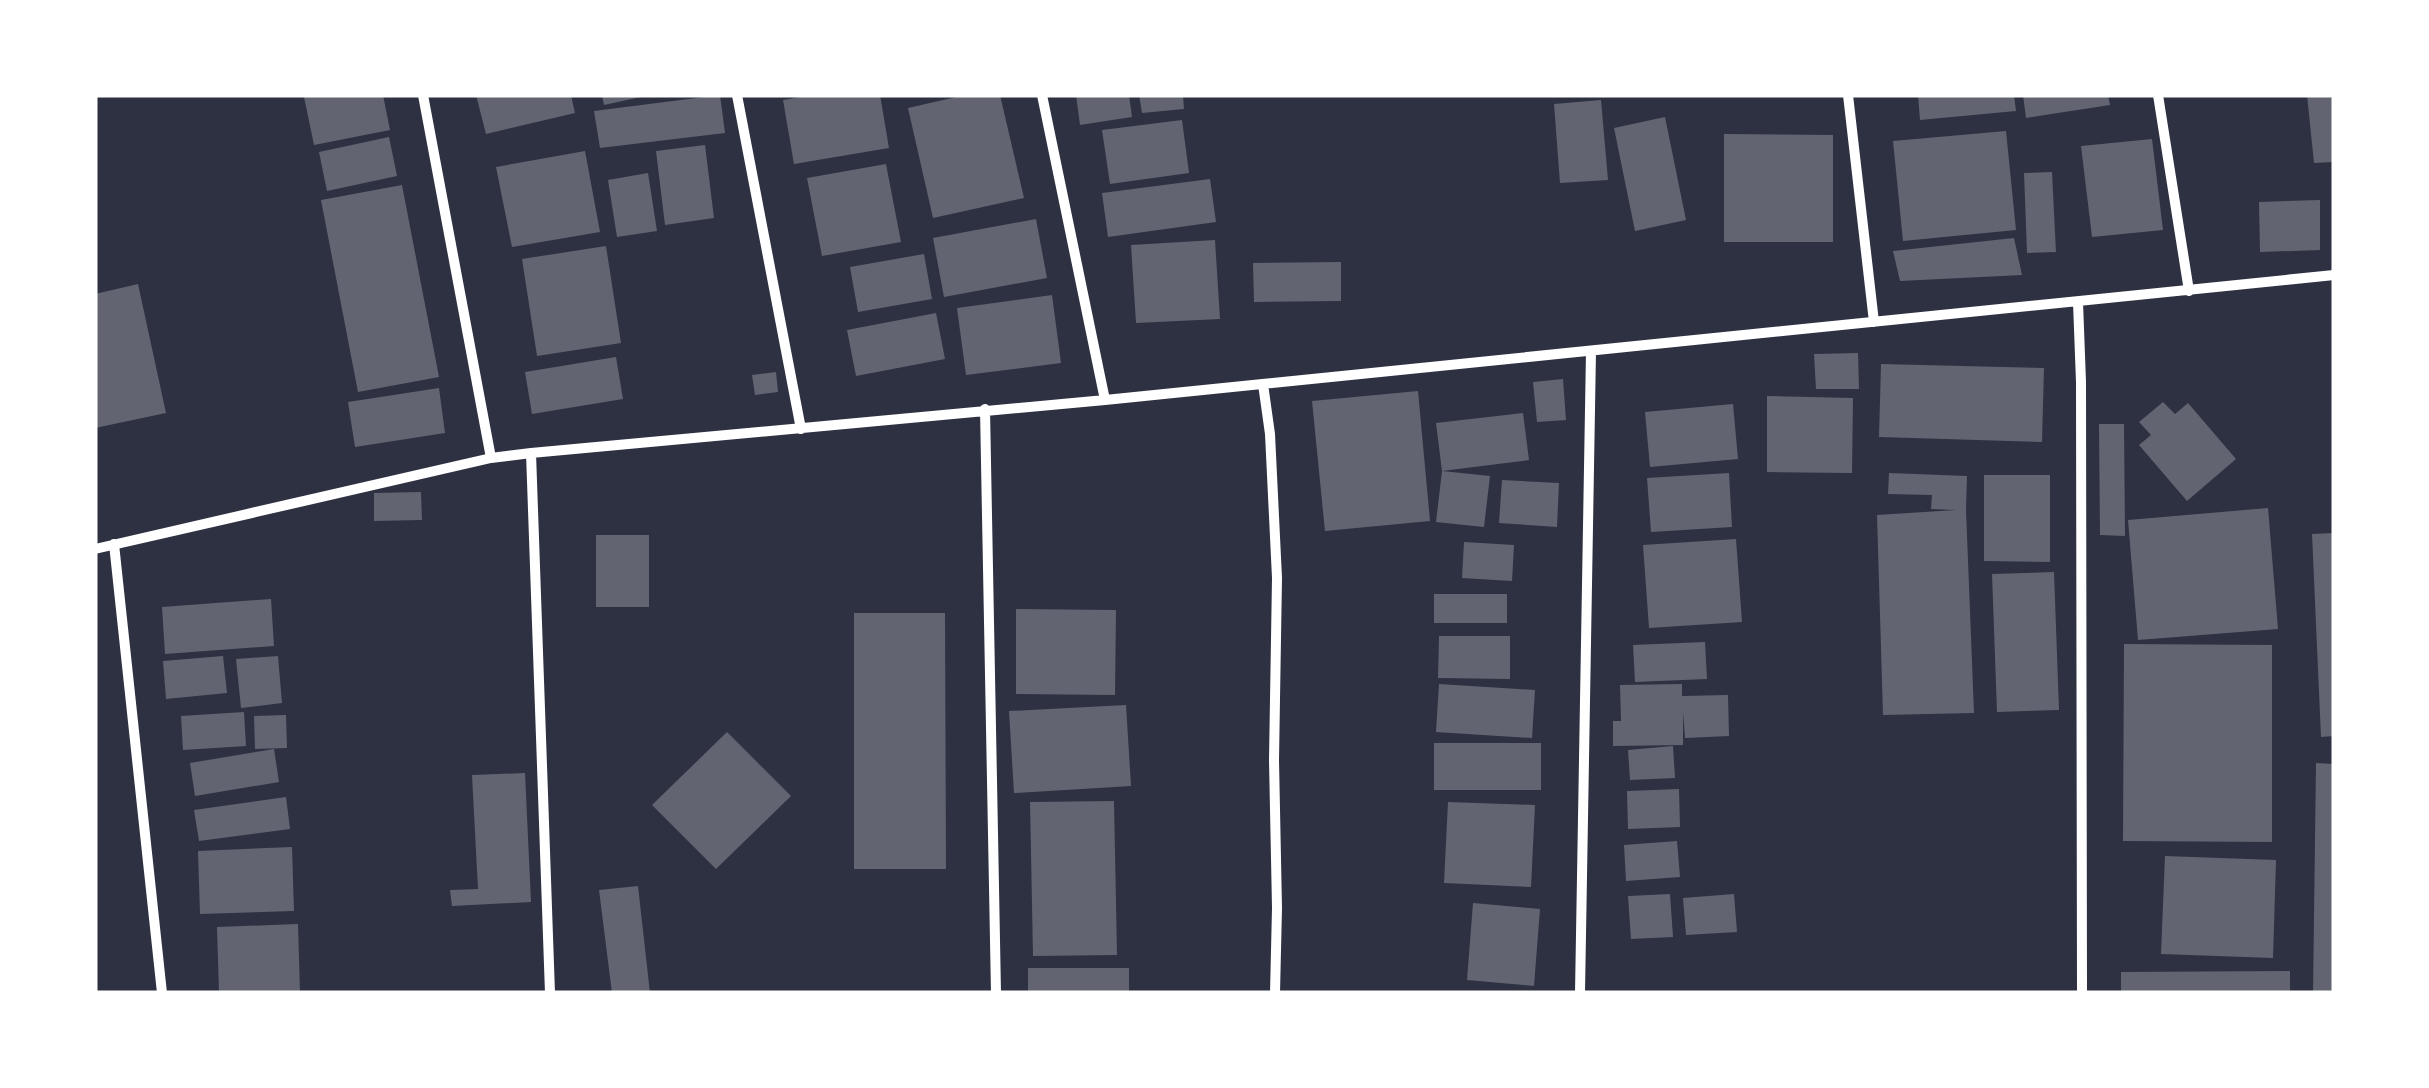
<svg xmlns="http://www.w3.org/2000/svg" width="2429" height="1088" viewBox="0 0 2429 1088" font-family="'DM Sans',sans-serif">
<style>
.building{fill:#626471}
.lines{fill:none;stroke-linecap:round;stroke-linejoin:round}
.minor{stroke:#fff;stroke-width:10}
</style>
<rect width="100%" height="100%" fill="#2d3142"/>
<!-- building -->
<path class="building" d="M 314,95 L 383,95 L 390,130 L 314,145 L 304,97 Z
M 476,95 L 571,95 L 575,113 L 486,134 Z
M 602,95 L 641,95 L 641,97 L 604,105 Z
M 720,95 L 725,133 L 600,148 L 594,111 Z
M 812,95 L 880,95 L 889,148 L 794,164 L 783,100 Z
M 965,95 L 1000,95 L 1024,198 L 933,218 L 908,108 Z
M 1076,95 L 1129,95 L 1132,117 L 1080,125 Z
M 1139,95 L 1183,95 L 1184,109 L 1142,113 Z
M 1918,95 L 2014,95 L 2016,111 L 1920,120 Z
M 2023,95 L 2108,95 L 2110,105 L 2026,118 Z
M 2307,95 L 2334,95 L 2334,162 L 2314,163 Z
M 1601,100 L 1608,180 L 1560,183 L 1554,104 Z
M 1665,117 L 1686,220 L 1635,231 L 1614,128 Z
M 1182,120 L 1189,173 L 1110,184 L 1102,130 Z
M 2006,131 L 2016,230 L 1903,241 L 1893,141 Z
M 1724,134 L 1833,135 L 1833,242 L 1724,242 Z
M 389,137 L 397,176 L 327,191 L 319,152 Z
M 2152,139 L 2163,230 L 2092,237 L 2081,146 Z
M 705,145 L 714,218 L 665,225 L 656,151 Z
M 585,151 L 600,232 L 512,247 L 496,167 Z
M 886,164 L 901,242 L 822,256 L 807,178 Z
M 2052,172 L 2056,252 L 2027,253 L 2024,173 Z
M 648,173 L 657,231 L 617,237 L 608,180 Z
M 1210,179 L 1216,222 L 1108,237 L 1102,193 Z
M 402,185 L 439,377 L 358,392 L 321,200 Z
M 2320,200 L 2320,250 L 2260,252 L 2259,202 Z
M 1036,219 L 1047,278 L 944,297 L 933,238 Z
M 2014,238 L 2022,275 L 1900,281 L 1893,251 Z
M 1215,240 L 1220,319 L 1136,323 L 1131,245 Z
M 606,246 L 621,343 L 537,356 L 522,259 Z
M 924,254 L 932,299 L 858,312 L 850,267 Z
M 1341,262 L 1341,301 L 1254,302 L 1253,263 Z
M 138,284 L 166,413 L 95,428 L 95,294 Z
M 1052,295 L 1061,363 L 966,375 L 957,308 Z
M 936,313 L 945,359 L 856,376 L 847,330 Z
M 1858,353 L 1859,389 L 1816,389 L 1814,354 Z
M 616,357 L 623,399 L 532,414 L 525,372 Z
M 1881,364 L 2044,368 L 2042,442 L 1879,437 Z
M 776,372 L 778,392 L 755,395 L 752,375 Z
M 1563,379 L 1566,420 L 1537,422 L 1533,382 Z
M 439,388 L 445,433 L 355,447 L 348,402 Z
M 1418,391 L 1430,521 L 1325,531 L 1312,401 Z
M 1767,396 L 1853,398 L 1852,473 L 1767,472 Z
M 2163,402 L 2175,414 L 2188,403 L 2236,459 L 2187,501 L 2139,445 L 2151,435 L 2139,422 Z
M 1733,404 L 1738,459 L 1650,467 L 1645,412 Z
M 1523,413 L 1529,460 L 1442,471 L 1436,423 Z
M 2099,424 L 2124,424 L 2125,536 L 2100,535 Z
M 1442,471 L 1490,476 L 1484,527 L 1436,522 Z
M 1729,473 L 1732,527 L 1651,532 L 1647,478 Z
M 1889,473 L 1967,476 L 1966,510 L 1974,713 L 1883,715 L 1877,515 L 1956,510 L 1931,509 L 1932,495 L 1888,494 Z
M 1984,475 L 2050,475 L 2050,562 L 1984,561 Z
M 1502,480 L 1559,483 L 1557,527 L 1499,523 Z
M 421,492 L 422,520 L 374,521 L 374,493 Z
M 2268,508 L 2278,629 L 2138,640 L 2128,520 Z
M 2334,533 L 2334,736 L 2321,737 L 2312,534 Z
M 596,535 L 649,535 L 649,607 L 596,607 Z
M 1736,539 L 1742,622 L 1649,628 L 1643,545 Z
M 1464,542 L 1514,545 L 1512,581 L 1462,578 Z
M 2054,572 L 2059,710 L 1997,712 L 1992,574 Z
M 1434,594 L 1507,594 L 1507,623 L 1434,623 Z
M 271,599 L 274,646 L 165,654 L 162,607 Z
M 1016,609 L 1116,610 L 1115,695 L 1016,694 Z
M 854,613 L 945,613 L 946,869 L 854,869 Z
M 1439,636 L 1510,636 L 1510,679 L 1438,678 Z
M 1705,642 L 1707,679 L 1635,682 L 1633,645 Z
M 2124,644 L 2272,645 L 2272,842 L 2123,841 Z
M 223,656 L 227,693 L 166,699 L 163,661 Z
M 278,656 L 282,703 L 241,708 L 236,659 Z
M 1439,684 L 1535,690 L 1532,738 L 1436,732 Z
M 1682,684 L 1682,696 L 1728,695 L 1729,736 L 1685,738 L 1683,712 L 1683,745 L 1613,746 L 1613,721 L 1621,721 L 1620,685 Z
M 1126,705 L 1131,786 L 1014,793 L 1009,711 Z
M 244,712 L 246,746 L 183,750 L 181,716 Z
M 286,715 L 287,748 L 255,749 L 254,716 Z
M 727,732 L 791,796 L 716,869 L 652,805 Z
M 1434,743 L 1541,743 L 1541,790 L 1434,790 Z
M 1673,746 L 1675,778 L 1630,780 L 1628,750 Z
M 274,749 L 279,782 L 195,796 L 190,763 Z
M 2316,763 L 2334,764 L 2334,993 L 2313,993 Z
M 525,773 L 531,902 L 452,906 L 450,890 L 478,889 L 472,775 Z
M 1679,789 L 1680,827 L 1628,829 L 1627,791 Z
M 286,797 L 290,829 L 199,841 L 194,810 Z
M 1114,801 L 1117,955 L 1033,956 L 1030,802 Z
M 1448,802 L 1535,805 L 1531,887 L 1444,883 Z
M 1677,841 L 1680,877 L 1626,881 L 1624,845 Z
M 292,847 L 294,911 L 200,914 L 198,851 Z
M 2165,856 L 2276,860 L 2273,958 L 2161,954 Z
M 638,886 L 650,993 L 612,993 L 599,890 Z
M 1670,894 L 1673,937 L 1631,939 L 1628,896 Z
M 1734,894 L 1737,932 L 1686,935 L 1683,898 Z
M 1473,903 L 1540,909 L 1534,986 L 1467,980 Z
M 298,924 L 300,993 L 219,993 L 217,927 Z
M 1028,968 L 1129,968 L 1129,993 L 1028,993 Z
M 2290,971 L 2290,993 L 2121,993 L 2121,972 Z"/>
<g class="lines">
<!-- minor -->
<path class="minor" d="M 423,95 L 491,458
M 737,95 L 801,429
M 1042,95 L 1105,400
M 1848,95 L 1874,322
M 2158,95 L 2189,291
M 2078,302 L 2081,382 L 2082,993
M 1263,384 L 1270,434 L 1277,578 L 1274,760 L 1277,908 L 1275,993
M 985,409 L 996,993
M 531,453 L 550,993
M 114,544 L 162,993
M 95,549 L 491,458 L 531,453 L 1105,400 L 2334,275
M 1580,993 L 1591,351"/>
</g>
<!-- border -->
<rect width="2429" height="1088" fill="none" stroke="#ffffff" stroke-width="195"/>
</svg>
